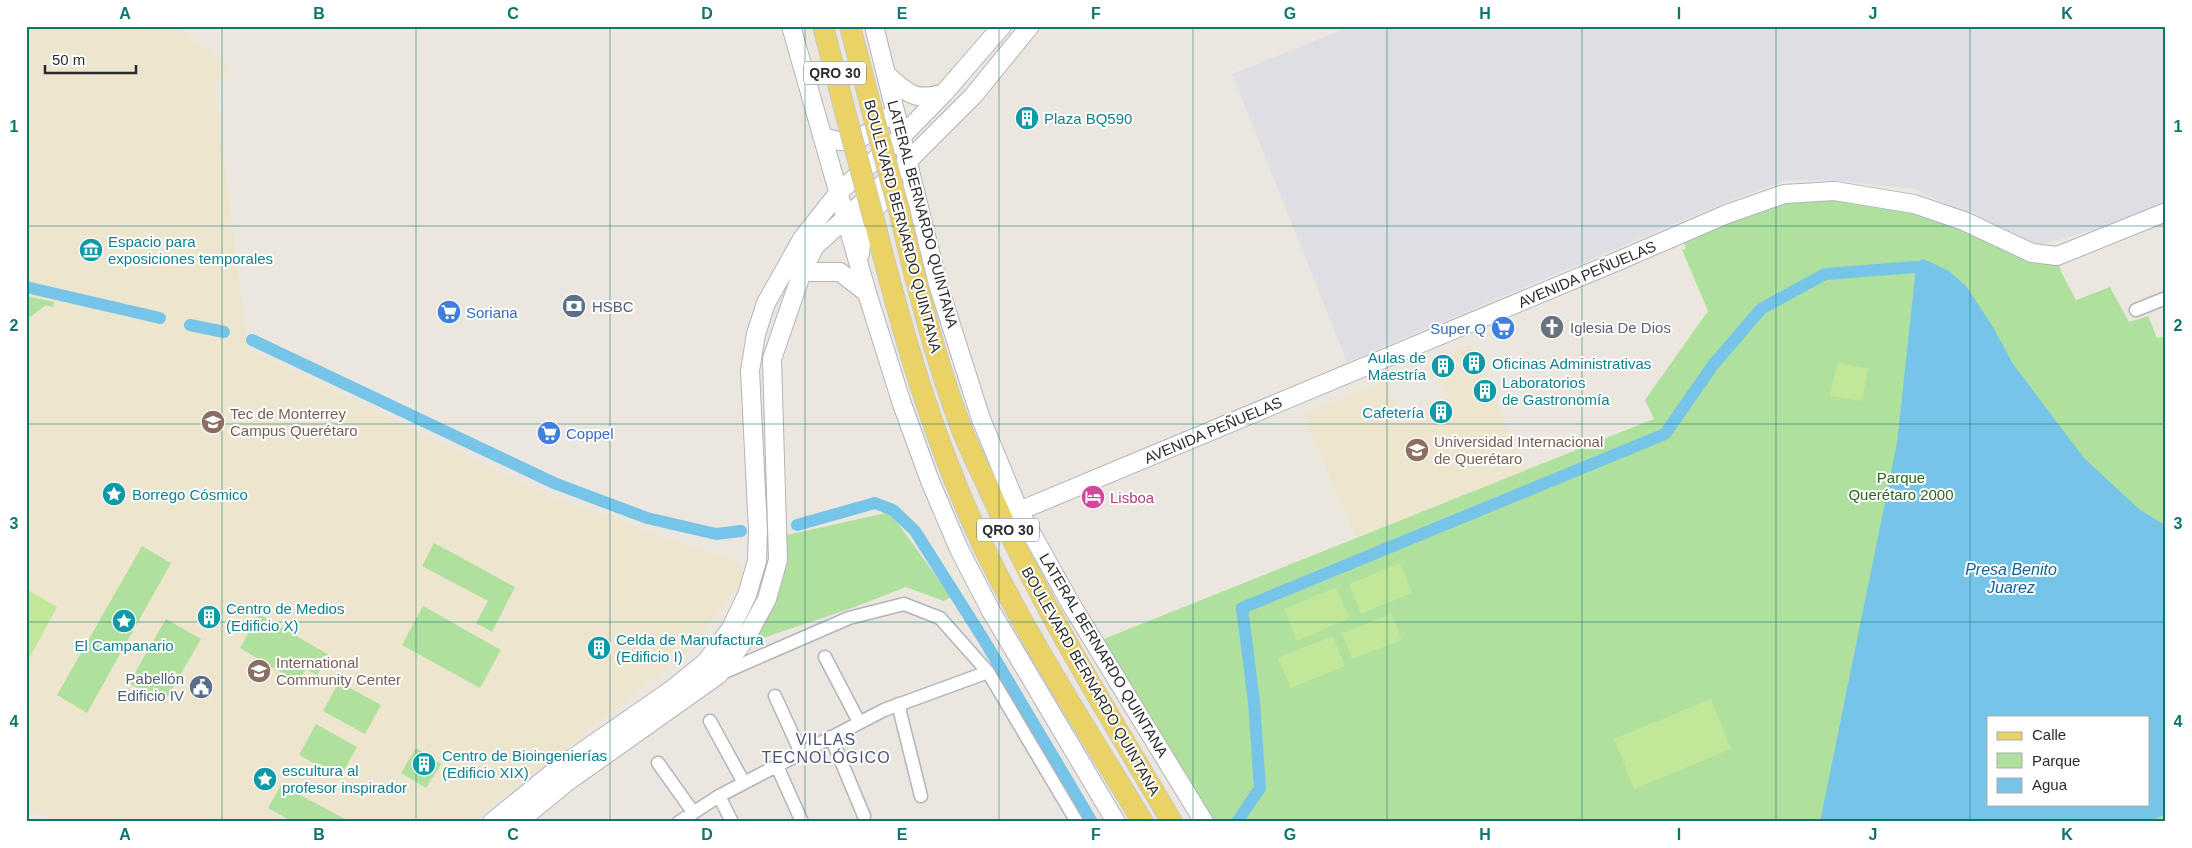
<svg xmlns="http://www.w3.org/2000/svg" width="2192" height="848" viewBox="0 0 2192 848" font-family="Arial,sans-serif">
<style>
.industrial{fill:#e0dee5}
.education{fill:#ede5ce}
.green{fill:#b0e09d;fill-rule:evenodd}
.pitch{fill:#c2e799}
.water{fill:#76c5e9;fill-rule:evenodd}
.lines{fill:none;stroke-linecap:round;stroke-linejoin:round}
.canal{stroke:#76c5e9;stroke-width:12}
.street-casing{stroke:#b1b3be;stroke-width:15}
.secondary-casing{stroke:#b1b3be;stroke-width:20}
.primary-casing{stroke:#c8c8c8;stroke-width:22}
.street{stroke:#fff;stroke-width:12}
.secondary{stroke:#fff;stroke-width:18}
.primary{stroke:#ebd264;stroke-width:20}
.primary-bridge-casing{stroke:#c8c8c8;stroke-width:22;stroke-linecap:butt}
.primary-bridge{stroke:#ebd264;stroke-width:20}
.grid{fill:none;stroke:#0f766e;stroke-width:1;stroke-opacity:0.55}
.labels{text-anchor:middle;dominant-baseline:central;stroke-width:4;stroke-linejoin:round;paint-order:stroke}
.shield{fill:#fff;stroke:#6b6b6b;stroke-width:1}
.shield-label{font-size:14px;font-weight:bold;fill:#2b2b2b}
.culture-label{font-size:15px;fill:#0d838f;stroke:#fff;text-anchor:start}
.street-label{font-size:15px;fill:#2b2b2b;stroke:#fff}
.service-label{font-size:15px;fill:#4e5e75;stroke:#fff;text-anchor:start}
.shop-label{font-size:15px;fill:#366cbe;stroke:#fff;text-anchor:start}
.worship-label{font-size:15px;fill:#5b616d;stroke:#fff;text-anchor:start}
.education-label{font-size:15px;fill:#785e54;stroke:#fff;text-anchor:start}
.park-label{font-size:15px;fill:#29661e;stroke:#fff}
.hotel-label{font-size:15px;fill:#b23c85;stroke:#fff;text-anchor:start}
.water-label{font-size:16px;font-style:italic;fill:#136397;stroke:#fff}
.neighbourhood-label{font-size:16px;letter-spacing:1px;fill:#4d537a;stroke:#fff}
.neatline{fill:none;stroke:#0f766e;stroke-width:2}
.grid-label{font-size:16px;text-anchor:middle;font-weight:bold;fill:#0f766e}
</style>
<rect width="100%" height="100%" fill="#ece7de"/>
<!-- industrial -->
<path class="industrial" d="M 1351,26 L 2166,26 L 2166,201 L 2105,227 L 2037,245 L 1914,189 L 1839,181 L 1787,180 L 1739,197 L 1347,362 L 1232,74 Z"/>
<!-- education -->
<path class="education" d="M 26,26 L 175,26 L 230,67 L 215,86 L 248,348 L 552,497 L 734,561 L 749,574 L 683,656 L 472,822 L 53,822 L 26,807 Z
M 1473,344 L 1524,471 L 1356,538 L 1303,414 L 1386,381 L 1402,424 L 1448,403 L 1430,361 Z"/>
<!-- green -->
<path class="green" d="M 1835,191 L 1914,204 L 2057,256 L 2061,272 L 2076,300 L 2110,287 L 2129,322 L 2148,316 L 2157,338 L 2166,336 L 2166,822 L 1204,822 L 1094,643 L 1654,419 L 1645,400 L 1708,311 L 1682,250 L 1686,248 L 1680,235 L 1726,211 ZM 1988,717 L 2148,717 L 2148,804 L 1988,804 Z
M 26,296 L 54,302 L 53,307 L 46,305 L 26,320 Z
M 890,512 L 951,597 L 944,601 L 906,587 L 855,607 L 754,641 L 787,535 Z
M 434,543 L 515,587 L 492,632 L 476,623 L 488,601 L 422,566 Z
M 142,546 L 171,563 L 87,713 L 57,695 Z
M 423,606 L 501,650 L 480,688 L 402,645 Z
M 259,614 L 329,655 L 317,675 L 306,669 L 298,682 L 240,648 Z
M 166,619 L 201,639 L 164,703 L 129,683 Z
M 339,682 L 381,705 L 365,734 L 323,711 Z
M 316,724 L 357,747 L 340,778 L 299,755 Z
M 416,748 L 441,764 L 426,788 L 401,773 Z
M 281,785 L 349,821 L 349,822 L 293,822 L 268,808 Z"/>
<!-- pitch -->
<path class="pitch" d="M 1837,363 L 1868,368 L 1862,401 L 1830,396 Z
M 1400,563 L 1412,593 L 1361,614 L 1349,584 Z
M 1336,587 L 1349,618 L 1297,641 L 1284,609 Z
M 28,590 L 57,607 L 30,657 L 26,655 Z
M 1391,614 L 1402,640 L 1352,659 L 1342,633 Z
M 1333,636 L 1345,666 L 1291,688 L 1278,658 Z
M 1711,699 L 1731,749 L 1634,789 L 1614,739 Z"/>
<!-- water -->
<path class="water" d="M 1924,259 L 1949,271 L 1966,286 L 1993,327 L 2013,364 L 2084,458 L 2139,509 L 2166,526 L 2166,814 L 2148,822 L 1820,822 L 1897,443 L 1916,267 L 1920,260 ZM 1988,717 L 2148,717 L 2148,804 L 1988,804 Z"/>
<g class="lines">
<!-- canal -->
<path class="canal" d="M 26,287 L 160,318
M 190,325 L 224,332
M 252,340 L 554,483 L 647,518 L 716,534 L 741,531
M 797,525 L 875,503 L 893,510 L 915,531 L 984,640 L 1092,822
M 1237,822 L 1260,788 L 1254,702 L 1242,608 L 1665,434 L 1713,365 L 1761,309 L 1825,274 L 1916,267"/>
<!-- street casing -->
<g class="street-casing">
<path id="street" d="M 2136,310 L 2166,298
M 825,657 L 859,722
M 720,674 L 849,618 L 904,604 L 940,618 L 988,672 L 1077,822
M 775,696 L 801,753
M 898,704 L 921,796
M 710,721 L 744,783
M 831,737 L 864,816
M 658,763 L 693,812
M 777,766 L 802,822
M 719,796 L 732,822
M 679,822 L 719,796 L 884,710 L 988,672"/>
</g>
<!-- secondary casing -->
<g class="secondary-casing">
<path id="secondary" d="M 791,26 L 867,293 L 902,404 L 930,481 L 959,549 L 991,611 L 1116,822
M 874,26 L 938,284 L 981,419 L 1019,511 L 1072,606 L 1204,822
M 888,76 C 908,94 916,102 944,93
M 822,136 C 850,148 865,139 885,118
M 860,254 C 861,244 861,232 865,223 C 870,209 892,191 908,192
M 802,272 L 840,272 L 867,293
M 1019,511 L 1618,261 L 1727,214 L 1784,194 L 1835,191 L 1914,204 L 1964,221 L 2032,253 L 2057,256 L 2166,212
M 492,822 L 556,770 L 670,691 L 706,662 L 730,630 L 747,595 L 757,561 L 758,530 L 750,371 L 756,334 L 766,303 L 802,239 L 839,192 L 901,137 L 944,93 L 1002,26
M 518,822 L 567,782 L 718,675 L 746,638 L 767,599 L 778,560 L 772,359 L 802,272 L 815,246 L 907,162 L 973,96 L 1030,26"/>
</g>
<!-- primary casing -->
<g class="primary-casing">
<path id="primary" d="M 823,26 L 847,119
M 850,26 L 872,111
M 900,214 C 916,284 934,354 959,422 C 967,444 978,466 988,487 C 1040,604 1107,712 1172,822
M 875,224 C 905,344 940,463 997,574 C 1041,659 1093,740 1143,822"/>
</g>
<!-- street -->
<use href="#street" class="street"/>
<!-- secondary -->
<use href="#secondary" class="secondary"/>
<!-- primary -->
<use href="#primary" class="primary"/>
<!-- primary-bridge casing -->
<g class="primary-bridge-casing">
<path id="primary-bridge" d="M 872,111 L 900,214
M 847,119 L 875,224"/>
</g>
<!-- primary-bridge -->
<use href="#primary-bridge" class="primary-bridge"/>
</g>
<!-- grid -->
<path class="grid" d="M 222,26 L 222,822M 416,26 L 416,822M 610,26 L 610,822M 805,26 L 805,822M 999,26 L 999,822M 1193,26 L 1193,822M 1387,26 L 1387,822M 1582,26 L 1582,822M 1776,26 L 1776,822M 1970,26 L 1970,822M 26,226 L 2166,226M 26,424 L 2166,424M 26,622 L 2166,622"/>
<!-- icons -->
<defs>
<g id="building-disc" transform="scale(1.25)"><circle r="9.5" fill="#0f9aa8" stroke="#fff"/><path d="M-4-6H4V6H1V3H-1V6H-4ZM-2.5-4.3h1.7v1.8h-1.7ZM.8-4.3h1.7v1.8H.8ZM-2.5-1h1.7V.8h-1.7ZM.8-1h1.7V.8H.8Z" fill="#fff"/></g>
<g id="museum-disc" transform="scale(1.25)"><circle r="9.5" fill="#0f9aa8" stroke="#fff"/><path d="M0-6L6-3V-2H-6V-3ZM-5-1h2V3h-2ZM-1-1h2V3h-2ZM3-1h2V3H3ZM-6 4H6V6H-6Z" fill="#fff"/></g>
<g id="bank-disc" transform="scale(1.25)"><circle r="9.5" fill="#5c6f8a" stroke="#fff"/><path d="M-6-4H6V4H-6ZM0-2.3a2.3 2.3 0 1 0 0 4.6a2.3 2.3 0 1 0 0-4.6Z" fill="#fff"/></g>
<g id="supermarket-disc" transform="scale(1.25)"><circle r="9.5" fill="#3f7fe0" stroke="#fff"/><path d="M-6-5.5h2.5l.6 2H6L4.5 2H-2.5L-4.4-4H-6ZM-1.5 3.2a1.3 1.3 0 1 0 .1 0ZM3 3.2a1.3 1.3 0 1 0 .1 0Z" fill="#fff"/></g>
<g id="church-disc" transform="scale(1.25)"><circle r="9.5" fill="#6b7280" stroke="#fff"/><path d="M-1.2-6h2.4v3.5h3.3v2.4h-3.3V6h-2.4V-.1h-3.3v-2.4h3.3Z" fill="#fff"/></g>
<g id="university-disc" transform="scale(1.25)"><circle r="9.5" fill="#8d6e63" stroke="#fff"/><path d="M0-5L7-2L0 1L-7-2ZM-4 1L0 2.5L4 1V4Q0 6-4 4Z" fill="#fff"/></g>
<g id="sight-disc" transform="scale(1.25)"><circle r="9.5" fill="#0f9aa8" stroke="#fff"/><path d="M0-6L1.8-2.2L6-1.7L2.9 1.2L3.7 5.4L0 3.3L-3.7 5.4L-2.9 1.2L-6-1.7L-1.8-2.2Z" fill="#fff"/></g>
<g id="hotel-disc" transform="scale(1.25)"><circle r="9.5" fill="#d1479c" stroke="#fff"/><path d="M-6-4.5h1.5V1H6V5H4.5V3h-9V5H-6ZM-4 0a1.8 1.8 0 1 1 3.6 0ZM.5 0V-2.5h3Q6-2.5 6 0Z" fill="#fff"/></g>
<g id="civic-disc" transform="scale(1.25)"><circle r="9.5" fill="#5c6f8a" stroke="#fff"/><path d="M-.6-6.5H3V-4.5H.6V-3L4-1V1h2V6H-6V1h2V-1L-.6-3ZM-1.2 2.5V6h2.4V2.5Z" fill="#fff"/></g>
</defs>
<g fill-rule="evenodd">
<use href="#building-disc" x="1027" y="118"/>
<use href="#museum-disc" x="91" y="250"/>
<use href="#bank-disc" x="574" y="306"/>
<use href="#supermarket-disc" x="449" y="312"/>
<use href="#church-disc" x="1552" y="327"/>
<use href="#supermarket-disc" x="1503" y="328"/>
<use href="#building-disc" x="1474" y="363"/>
<use href="#building-disc" x="1443" y="366"/>
<use href="#building-disc" x="1485" y="391"/>
<use href="#building-disc" x="1441" y="412"/>
<use href="#university-disc" x="213" y="422"/>
<use href="#supermarket-disc" x="549" y="433"/>
<use href="#university-disc" x="1417" y="450"/>
<use href="#sight-disc" x="114" y="494"/>
<use href="#hotel-disc" x="1093" y="497"/>
<use href="#building-disc" x="209" y="617"/>
<use href="#sight-disc" x="124" y="621"/>
<use href="#building-disc" x="599" y="648"/>
<use href="#university-disc" x="259" y="671"/>
<use href="#civic-disc" x="201" y="687"/>
<use href="#building-disc" x="424" y="764"/>
<use href="#sight-disc" x="265" y="779"/>
</g>
<g class="labels">
<!-- shield labels -->
<g class="shield">
<rect x="804" y="61.5" width="62" height="23" rx="4"/>
<rect x="977" y="518.5" width="62" height="23" rx="4"/>
</g>
<g class="shield-label">
<text x="835" y="73">QRO 30</text>
<text x="1008" y="530">QRO 30</text>
</g>
<!-- culture labels -->
<g class="culture-label">
<text x="1044" y="118">Plaza BQ590</text>
<text x="108" y="241">Espacio para<tspan x="108" dy="17">exposiciones temporales</tspan></text>
<text x="1426" y="357" text-anchor="end">Aulas de<tspan x="1426" dy="17">Maestría</tspan></text>
<text x="1492" y="363">Oficinas Administrativas</text>
<text x="1502" y="382">Laboratorios<tspan x="1502" dy="17">de Gastronomía</tspan></text>
<text x="1424" y="412" text-anchor="end">Cafetería</text>
<text x="132" y="494">Borrego Cósmico</text>
<text x="226" y="608">Centro de Medios<tspan x="226" dy="17">(Edificio X)</tspan></text>
<text x="616" y="639">Celda de Manufactura<tspan x="616" dy="17">(Edificio I)</tspan></text>
<text x="124" y="645" text-anchor="middle">El Campanario</text>
<text x="442" y="755">Centro de Bioingenierías<tspan x="442" dy="17">(Edificio XIX)</tspan></text>
<text x="282" y="770">escultura al<tspan x="282" dy="17">profesor inspirador</tspan></text>
</g>
<!-- street labels -->
<g class="street-label">
<text transform="translate(923 214) rotate(75)">LATERAL BERNARDO QUINTANA</text>
<text transform="translate(903 226) rotate(75)">BOULEVARD BERNARDO QUINTANA</text>
<text transform="translate(1587 274) rotate(-23)">AVENIDA PEÑUELAS</text>
<text transform="translate(1213 430) rotate(-23)">AVENIDA PEÑUELAS</text>
<text transform="translate(1104 655) rotate(59)">LATERAL BERNARDO QUINTANA</text>
<text transform="translate(1091 681) rotate(60)">BOULEVARD BERNARDO QUINTANA</text>
</g>
<!-- service labels -->
<g class="service-label">
<text x="592" y="306">HSBC</text>
<text x="184" y="678" text-anchor="end">Pabellón<tspan x="184" dy="17">Edificio IV</tspan></text>
</g>
<!-- shop labels -->
<g class="shop-label">
<text x="466" y="312">Soriana</text>
<text x="1486" y="328" text-anchor="end">Super Q</text>
<text x="566" y="433">Coppel</text>
</g>
<!-- worship labels -->
<g class="worship-label">
<text x="1570" y="327">Iglesia De Dios</text>
</g>
<!-- education labels -->
<g class="education-label">
<text x="230" y="413">Tec de Monterrey<tspan x="230" dy="17">Campus Querétaro</tspan></text>
<text x="1434" y="441">Universidad Internacional<tspan x="1434" dy="17">de Querétaro</tspan></text>
<text x="276" y="662">International<tspan x="276" dy="17">Community Center</tspan></text>
</g>
<!-- park labels -->
<g class="park-label">
<text x="1901" y="477">Parque<tspan x="1901" dy="17">Querétaro 2000</tspan></text>
</g>
<!-- hotel labels -->
<g class="hotel-label">
<text x="1110" y="497">Lisboa</text>
</g>
<!-- water labels -->
<g class="water-label">
<text x="2011" y="569">Presa Benito<tspan x="2011" dy="18">Juarez</tspan></text>
</g>
<!-- neighbourhood labels -->
<g class="neighbourhood-label">
<text x="826" y="739">VILLAS<tspan x="826" dy="18">TECNOLÓGICO</tspan></text>
</g>
</g>
<!-- border -->
<rect width="2192" height="848" fill="none" stroke="#ffffff" stroke-width="55"/>
<!-- legend -->
<rect x="1987" y="716" width="162" height="90" fill="#ffffff" stroke="#aaaaaa"/>
<rect x="1997" y="732" width="25" height="8" fill="#ebd264" stroke="#aaaaaa"/>
<text x="2032" y="740" font-size="15" fill="#2b2b2b">Calle</text>
<rect x="1997" y="753" width="25" height="15" fill="#b0e09d" stroke="#aaaaaa"/>
<text x="2032" y="766" font-size="15" fill="#2b2b2b">Parque</text>
<rect x="1997" y="778" width="25" height="15" fill="#76c5e9" stroke="#aaaaaa"/>
<text x="2032" y="790" font-size="15" fill="#2b2b2b">Agua</text>
<!-- scale -->
<path d="M45 65v8h91v-8" fill="none" stroke="#2b2b2b" stroke-width="2.5"/>
<text x="52" y="65" font-size="15" fill="#2b2b2b" stroke="#ffffff" stroke-width="4" paint-order="stroke">50 m</text>
<rect x="28" y="28" width="2136" height="792" class="neatline"/>
<g class="grid-label">
<text x="125" y="19">A</text>
<text x="319" y="19">B</text>
<text x="513" y="19">C</text>
<text x="707" y="19">D</text>
<text x="902" y="19">E</text>
<text x="1096" y="19">F</text>
<text x="1290" y="19">G</text>
<text x="1485" y="19">H</text>
<text x="1679" y="19">I</text>
<text x="1873" y="19">J</text>
<text x="2067" y="19">K</text>
<text x="14" y="132">1</text>
<text x="2178" y="132">1</text>
<text x="14" y="331">2</text>
<text x="2178" y="331">2</text>
<text x="14" y="529">3</text>
<text x="2178" y="529">3</text>
<text x="14" y="727">4</text>
<text x="2178" y="727">4</text>
<text x="125" y="840">A</text>
<text x="319" y="840">B</text>
<text x="513" y="840">C</text>
<text x="707" y="840">D</text>
<text x="902" y="840">E</text>
<text x="1096" y="840">F</text>
<text x="1290" y="840">G</text>
<text x="1485" y="840">H</text>
<text x="1679" y="840">I</text>
<text x="1873" y="840">J</text>
<text x="2067" y="840">K</text>
</g>
</svg>
